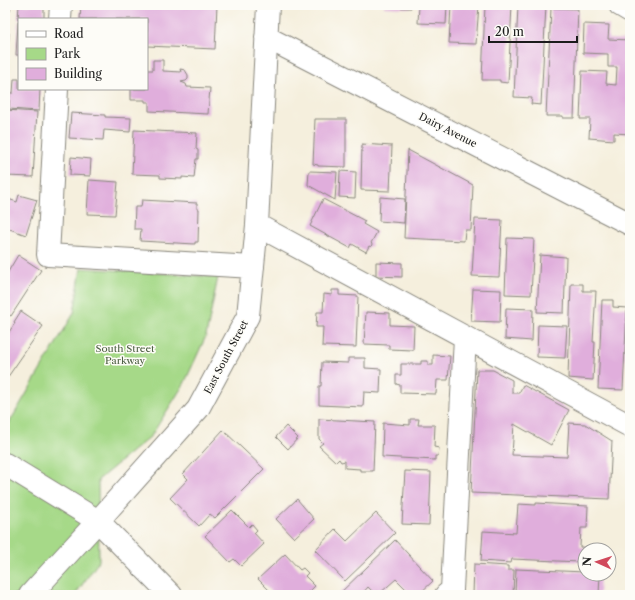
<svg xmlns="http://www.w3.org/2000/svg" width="635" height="600" viewBox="0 0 635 600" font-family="'Libre Caslon Text',serif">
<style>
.green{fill:#a6d988;stroke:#617a52}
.building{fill:#e0aedc}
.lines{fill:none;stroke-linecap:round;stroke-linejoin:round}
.minor-casing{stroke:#88867c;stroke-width:24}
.minor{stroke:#fff;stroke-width:22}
.labels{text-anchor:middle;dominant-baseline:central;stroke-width:3;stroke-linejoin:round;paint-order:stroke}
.street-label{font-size:10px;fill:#1c1c1c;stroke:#fdfcf7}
.park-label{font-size:10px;fill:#4c5e42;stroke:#fdfcf7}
</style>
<rect width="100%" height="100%" fill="#fdfcf7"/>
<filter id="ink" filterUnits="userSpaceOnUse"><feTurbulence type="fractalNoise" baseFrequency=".025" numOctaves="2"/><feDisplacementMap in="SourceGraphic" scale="8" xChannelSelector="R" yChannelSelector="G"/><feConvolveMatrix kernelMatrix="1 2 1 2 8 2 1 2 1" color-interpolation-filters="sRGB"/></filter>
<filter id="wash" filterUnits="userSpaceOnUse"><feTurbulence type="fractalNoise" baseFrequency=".012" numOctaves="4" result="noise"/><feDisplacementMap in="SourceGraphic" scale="16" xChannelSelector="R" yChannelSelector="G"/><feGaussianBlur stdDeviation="0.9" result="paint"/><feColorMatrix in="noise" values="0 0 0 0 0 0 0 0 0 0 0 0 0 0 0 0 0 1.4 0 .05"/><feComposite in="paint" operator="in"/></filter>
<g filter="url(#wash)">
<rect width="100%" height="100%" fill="#f5efdd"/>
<!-- green -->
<path class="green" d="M 81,268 L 218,277 L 206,336 L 184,384 L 151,436 L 98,480 L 99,561 L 75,595 L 5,595 L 5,430 L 74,313 Z"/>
<g id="blocks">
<!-- building -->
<path class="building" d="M 5,5 L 11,5 L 10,11 L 5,10 Z
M 19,5 L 44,5 L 44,19 L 18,19 Z
M 81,5 L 217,5 L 215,49 L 147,46 L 147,19 L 80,19 Z
M 384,5 L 411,5 L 411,8 L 384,7 Z
M 419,5 L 447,5 L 446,24 L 418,23 Z
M 451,5 L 479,5 L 476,44 L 449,43 Z
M 485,5 L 512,5 L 508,83 L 500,82 L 500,80 L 482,80 Z
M 518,5 L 546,5 L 541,105 L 531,104 L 532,98 L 514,97 Z
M 551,8 L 578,9 L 574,118 L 563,118 L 563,116 L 546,116 Z
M 18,22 L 19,22 L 19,55 L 16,55 Z
M 584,24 L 609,25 L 608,39 L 630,40 L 630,134 L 614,133 L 614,140 L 589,138 L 590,119 L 580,119 L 582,71 L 607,72 L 606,84 L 616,85 L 617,67 L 608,67 L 608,54 L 583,53 Z
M 5,33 L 9,33 L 8,53 L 5,53 Z
M 153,60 L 163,60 L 163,71 L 181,72 L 180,69 L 185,70 L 188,75 L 188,79 L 186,81 L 181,82 L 186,84 L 187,87 L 210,88 L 208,114 L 149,111 L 149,102 L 145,102 L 145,100 L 131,100 L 131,89 L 147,89 L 147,70 L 153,70 Z
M 14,79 L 19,79 L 19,89 L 40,89 L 39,111 L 9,109 L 10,93 L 13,93 Z
M 5,110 L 37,112 L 33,177 L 5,176 Z
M 71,113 L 105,115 L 105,117 L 131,118 L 130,132 L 104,130 L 103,140 L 69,138 Z
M 315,119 L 346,119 L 346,167 L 318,166 L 318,165 L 313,164 Z
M 134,130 L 197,133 L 196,149 L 198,150 L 198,159 L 196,159 L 194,178 L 182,177 L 182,179 L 160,178 L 160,175 L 132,174 Z
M 362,144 L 392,146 L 390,191 L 361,190 Z
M 408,150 L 473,185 L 471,230 L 465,230 L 464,241 L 404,238 Z
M 71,157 L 91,159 L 90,176 L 70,175 Z
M 309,171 L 337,172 L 335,200 L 308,185 Z
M 340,171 L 356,172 L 355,198 L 339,197 Z
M 89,180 L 118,182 L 115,215 L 87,214 Z
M 19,195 L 37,200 L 26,235 L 7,228 L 5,226 L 5,198 L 17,202 Z
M 380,197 L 405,199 L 404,223 L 379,221 Z
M 323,199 L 365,221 L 363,224 L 377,232 L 371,243 L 372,244 L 371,247 L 369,246 L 366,252 L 352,244 L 350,248 L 310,226 Z
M 142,200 L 197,203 L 197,209 L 199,209 L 198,242 L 195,242 L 195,244 L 140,241 L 141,229 L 134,229 L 135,207 L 141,207 Z
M 475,219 L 502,220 L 499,277 L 472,276 Z
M 507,238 L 534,239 L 531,295 L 505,294 Z
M 18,255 L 41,270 L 11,316 L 5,312 L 5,277 Z
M 540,255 L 566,257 L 564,313 L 537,312 Z
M 376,262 L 402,263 L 402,277 L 376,276 Z
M 571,284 L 583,284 L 583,291 L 596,291 L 593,342 L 595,342 L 593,380 L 568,378 Z
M 473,289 L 501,290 L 500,322 L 471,321 Z
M 332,290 L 339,290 L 339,295 L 358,296 L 356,347 L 322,346 L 323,327 L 316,327 L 317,312 L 323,312 L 324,294 L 332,295 Z
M 602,300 L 613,300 L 613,307 L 627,308 L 623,390 L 598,389 Z
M 506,308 L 533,309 L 532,341 L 505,339 Z
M 21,311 L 43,326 L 5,381 L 5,338 L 15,323 L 14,322 Z
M 366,312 L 390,313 L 390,325 L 414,326 L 413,350 L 389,349 L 389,345 L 364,344 Z
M 538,325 L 567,326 L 565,358 L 537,357 Z
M 433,355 L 450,356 L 448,380 L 437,380 L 436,394 L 400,393 L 400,385 L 396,384 L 396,375 L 401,375 L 401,364 L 421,364 L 421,361 L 428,361 L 428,365 L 433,365 Z
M 348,358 L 365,358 L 365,368 L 381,369 L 380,393 L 364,392 L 363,407 L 319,405 L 319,386 L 321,386 L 322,362 L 348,363 Z
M 477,370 L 493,370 L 512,380 L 512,393 L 519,393 L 523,385 L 569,410 L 551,445 L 514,424 L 512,455 L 567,457 L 569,423 L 585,424 L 612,441 L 609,499 L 471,493 Z
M 319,419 L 375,422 L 373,471 L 360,471 L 360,469 L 345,468 L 345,461 L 341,462 L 339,459 L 336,462 L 319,446 L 323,443 L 319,439 Z
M 410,419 L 419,419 L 418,425 L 435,425 L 434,447 L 439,448 L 438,456 L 435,456 L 435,460 L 382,457 L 383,423 L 410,425 Z
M 286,426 L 298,438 L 288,449 L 276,437 Z
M 223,430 L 264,469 L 215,518 L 210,514 L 199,526 L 170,498 L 188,479 L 183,474 Z
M 405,471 L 431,472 L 429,525 L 402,524 Z
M 297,499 L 314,519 L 294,538 L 276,519 Z
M 536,503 L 588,506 L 587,528 L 581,528 L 580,547 L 595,548 L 595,550 L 585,550 L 585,564 L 580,564 L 580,562 L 512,559 L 511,563 L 481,561 L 483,531 L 516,533 L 518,504 L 536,505 Z
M 232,510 L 249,527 L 252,524 L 257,530 L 254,533 L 264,544 L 241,566 L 234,559 L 230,562 L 205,536 Z
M 376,513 L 395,533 L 345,581 L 315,550 L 335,529 L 347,541 Z
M 395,540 L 433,581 L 418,595 L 412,595 L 396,579 L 379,594 L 377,591 L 374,593 L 368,587 L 361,595 L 338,595 Z
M 285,554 L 300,570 L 303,568 L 308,573 L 305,576 L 315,586 L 306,595 L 274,595 L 258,579 Z
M 474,564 L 508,566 L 508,570 L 514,570 L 513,595 L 473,595 Z
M 516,569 L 585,572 L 585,574 L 600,574 L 599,595 L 515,595 Z"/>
</g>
</g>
<g filter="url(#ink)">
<use href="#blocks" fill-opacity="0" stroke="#88867c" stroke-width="1"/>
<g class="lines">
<!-- minor casing -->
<g class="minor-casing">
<path id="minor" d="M 620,5 L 630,11
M 60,19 L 61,5
M 266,37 L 630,224
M 57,89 L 48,255 L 253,267
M 257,225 L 630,426
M 5,464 L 98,521 L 171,595
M 30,595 L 98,521 L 198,409 L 248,316 L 257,225 L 268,5
M 446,595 L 452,590 L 465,337"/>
</g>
<!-- minor -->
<use href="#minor" class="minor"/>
</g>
</g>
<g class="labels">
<!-- street labels -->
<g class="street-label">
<text transform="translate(448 130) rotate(27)">Dairy Avenue</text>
<text transform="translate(226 357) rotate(-62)">East South Street</text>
</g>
<!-- park labels -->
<g class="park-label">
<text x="125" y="348">South Street<tspan x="125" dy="12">Parkway</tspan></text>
</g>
</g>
<!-- margin -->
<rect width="635" height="600" fill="none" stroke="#fdfcf7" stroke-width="20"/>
<!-- legend -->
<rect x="18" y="18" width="130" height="72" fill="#fdfcf7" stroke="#a3a29f"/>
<rect x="26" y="31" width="20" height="6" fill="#ffffff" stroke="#a3a29f"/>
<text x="54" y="38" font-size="12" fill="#1c1c1c">Road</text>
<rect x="26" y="48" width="20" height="12" fill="#a6d988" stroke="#a3a29f"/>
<text x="54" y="58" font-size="12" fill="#1c1c1c">Park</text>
<rect x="26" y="68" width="20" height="12" fill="#e0aedc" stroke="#a3a29f"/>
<text x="54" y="78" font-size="12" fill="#1c1c1c">Building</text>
<!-- north arrow -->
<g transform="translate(597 562) rotate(273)"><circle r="19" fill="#fdfcf7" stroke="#a3a29f"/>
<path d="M0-3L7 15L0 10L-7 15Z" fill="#d1495b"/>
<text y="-6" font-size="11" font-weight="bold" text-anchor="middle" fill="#1c1c1c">N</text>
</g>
<!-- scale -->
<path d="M489 36v6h88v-6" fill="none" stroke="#1c1c1c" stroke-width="2"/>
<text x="495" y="36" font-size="12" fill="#1c1c1c" stroke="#fdfcf7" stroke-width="3" paint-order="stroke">20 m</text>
</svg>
